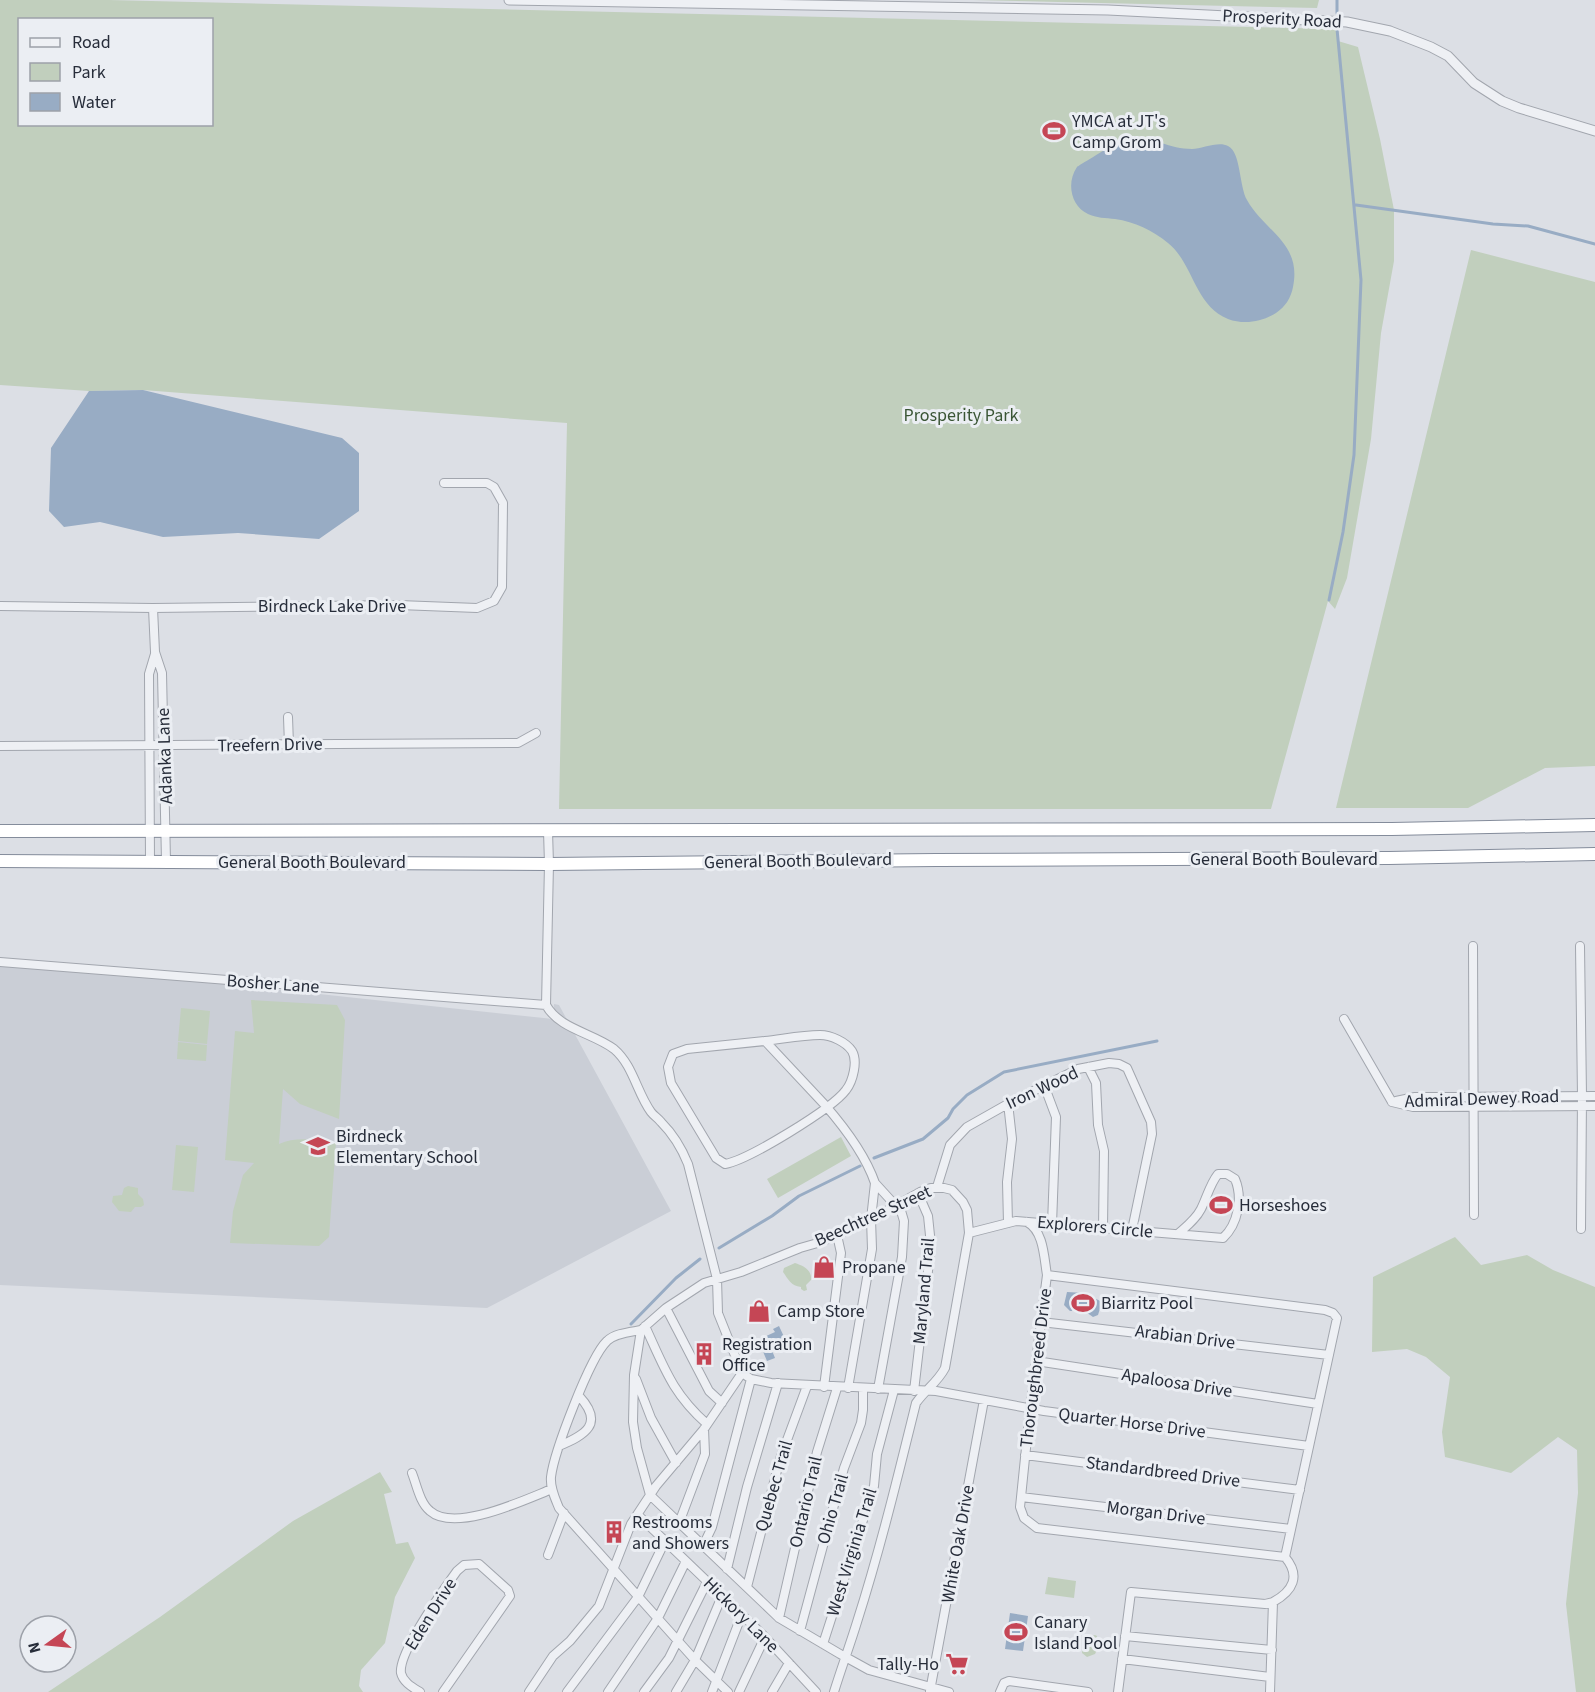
<svg xmlns="http://www.w3.org/2000/svg" width="1595" height="1692" viewBox="0 0 1595 1692" font-family="'Source Sans 3',sans-serif">
<style>
.built{fill:#caced6}
.green{fill:#c1cfbd;fill-rule:evenodd}
.water{fill:#98acc4}
.lines{fill:none;stroke-linecap:round;stroke-linejoin:round}
.stream{stroke:#98acc4;stroke-width:3}
.minor-casing{stroke:#a2a6ae;stroke-width:10}
.tertiary-casing{stroke:#a2a6ae;stroke-width:11}
.trunk-casing{stroke:#848c9b;stroke-width:14}
.minor{stroke:#eef0f4;stroke-width:8}
.tertiary{stroke:#eef0f4;stroke-width:9}
.trunk{stroke:#fff;stroke-width:12}
.labels{text-anchor:middle;dominant-baseline:central;stroke-width:6;stroke-linejoin:round;paint-order:stroke}
.street-label{font-size:18px;fill:#272d3a;stroke:#ebeef3}
.poi-label{font-size:18px;fill:#272d3a;stroke:#ebeef3;text-anchor:start}
.park-label{font-size:18px;fill:#3a5535;stroke:#ebeef3}
</style>
<rect width="100%" height="100%" fill="#dcdfe5"/>
<!-- built -->
<path class="built" d="M 0,960 L 553,1019 L 554,1004 L 559,1005 L 671,1211 L 487,1308 L 0,1285 Z"/>
<!-- green -->
<path class="green" d="M 0,0 L 109,0 L 1337,29 L 1338,41 L 1358,47 L 1380,139 L 1394,210 L 1394,261 L 1381,333 L 1371,439 L 1347,578 L 1335,609 L 1328,601 L 1271,809 L 559,809 L 567,423 L 143,390 L 89,391 L 0,385 ZM 20,20 L 212,20 L 212,124 L 20,124 Z
M 973,0 L 1319,0 L 1317,8 Z
M 1471,250 L 1595,282 L 1595,766 L 1545,768 L 1468,808 L 1336,808 Z
M 251,1000 L 337,1005 L 345,1020 L 339,1119 L 300,1104 L 283,1089 L 279,1144 C 297,1136 316,1140 336,1143 L 329,1237 L 319,1246 L 230,1243 L 233,1211 L 243,1175 L 254,1163 L 225,1160 L 235,1031 L 254,1033 Z
M 181,1008 L 210,1011 L 207,1044 L 178,1041 Z
M 178,1042 L 207,1045 L 206,1061 L 177,1059 Z
M 841,1137 L 851,1156 L 778,1198 L 767,1179 Z
M 176,1145 L 198,1147 L 194,1192 L 172,1190 Z
M 128,1186 L 138,1188 L 138,1194 L 143,1199 L 144,1205 L 141,1207 L 135,1207 L 131,1212 L 119,1211 L 112,1202 L 113,1196 L 122,1195 L 124,1188 Z
M 1455,1237 L 1481,1265 L 1527,1255 L 1553,1270 L 1595,1287 L 1595,1692 L 1576,1692 L 1566,1604 L 1578,1493 L 1577,1450 L 1558,1437 L 1511,1473 L 1445,1457 L 1442,1432 L 1450,1377 L 1426,1357 L 1407,1349 L 1372,1352 L 1373,1277 Z
M 795,1263 C 804,1266 812,1270 811,1280 L 806,1285 L 807,1290 L 804,1291 L 801,1289 L 801,1287 C 791,1286 788,1279 783,1272 L 784,1268 Z
M 380,1472 L 392,1492 L 384,1494 L 396,1544 L 408,1542 L 415,1558 L 395,1597 L 385,1643 L 361,1670 L 359,1686 L 363,1692 L 48,1692 L 160,1617 L 293,1521 Z
M 1048,1577 L 1076,1581 L 1074,1598 L 1045,1594 Z
M 1095,1635 L 1097,1636 L 1097,1650 L 1095,1654 L 1087,1657 L 1082,1653 C 1083,1642 1084,1638 1095,1635 Z"/>
<!-- water -->
<path class="water" d="M 1161,143 C 1171,146 1181,149 1192,149 C 1202,149 1218,141 1228,146 C 1241,152 1239,186 1247,200 C 1265,232 1302,243 1293,287 C 1291,298 1285,307 1276,313 C 1262,322 1244,325 1228,319 C 1194,305 1194,264 1168,243 C 1152,230 1135,222 1115,219 C 1106,218 1096,218 1088,214 C 1071,206 1066,183 1077,167 C 1078,166 1108,148 1111,146 C 1118,144 1151,144 1161,143 Z
M 143,390 L 342,438 L 359,453 L 359,511 L 319,539 L 238,533 L 163,537 L 100,522 L 64,527 L 49,511 L 51,448 L 89,391 Z
M 1067,1292 L 1085,1293 L 1102,1302 L 1098,1315 L 1093,1317 L 1083,1310 L 1073,1307 L 1072,1311 L 1070,1311 L 1064,1305 Z
M 779,1326 L 786,1341 L 771,1348 L 775,1358 L 767,1361 L 758,1340 L 775,1332 L 773,1329 Z
M 1010,1613 L 1028,1616 L 1023,1651 L 1005,1649 Z"/>
<g class="lines">
<!-- stream -->
<path class="stream" d="M 1337,0 L 1337,13
M 1356,205 L 1493,224 L 1528,226 L 1595,244
M 1329,600 L 1343,532 L 1354,455 L 1361,280 L 1337,29
M 874,1158 L 923,1139 L 948,1118 L 953,1109 L 967,1095 L 1004,1072 L 1157,1041
M 719,1248 L 772,1216 L 799,1196 L 860,1166
M 631,1324 L 676,1278 L 700,1259"/>
<!-- minor casing -->
<g class="minor-casing">
<path id="minor" d="M 0,606 L 153,608 L 399,605 L 477,608 L 494,601 L 502,587 L 503,503 L 494,487 L 487,483 L 444,483
M 153,608 L 155,652 L 162,673 L 166,861
M 288,717 L 289,745
M 0,746 L 518,743 L 536,733
M 548,831 L 549,864 L 546,1005 C 559,1029 593,1033 614,1049 C 633,1065 637,1093 651,1112 C 654,1116 658,1118 661,1122 C 673,1134 682,1149 688,1164 L 717,1279 L 718,1313 L 742,1373
M 150,861 L 149,674 L 155,654
M 1473,946 L 1474,1215
M 1580,946 L 1582,1096 L 1581,1229
M 0,962 L 546,1005
M 1344,1019 L 1392,1102
M 765,1041 C 783,1039 802,1035 820,1035 C 831,1035 846,1042 852,1051 C 858,1061 853,1081 846,1090 C 832,1109 748,1160 725,1164 L 716,1158 L 671,1083 L 668,1067 L 673,1054 L 687,1049 L 765,1041 L 825,1105 C 845,1128 865,1154 875,1183
M 1088,1067 L 1096,1083 L 1098,1125 L 1104,1151 L 1103,1228
M 1044,1085 L 1056,1117 L 1052,1224
M 1396,1101 L 1415,1097 L 1595,1096
M 1392,1102 L 1413,1107 L 1595,1106
M 937,1187 L 950,1145 L 967,1127 L 1013,1101 L 1078,1069 L 1109,1063 L 1119,1064 L 1127,1068 L 1151,1122 L 1152,1134 L 1132,1230
M 1027,1222 C 1044,1231 1044,1258 1047,1275
M 1008,1223 L 1007,1182 L 1012,1139 L 1008,1103
M 969,1233 L 1016,1221 L 1223,1238 C 1238,1224 1243,1198 1235,1179 L 1227,1174 L 1218,1174 C 1210,1184 1207,1197 1201,1209 C 1196,1219 1187,1226 1178,1234
M 666,1308 L 709,1391 L 722,1403
M 1041,1322 L 1329,1355
M 645,1326 C 664,1367 672,1393 707,1424
M 641,1330 C 631,1332 615,1333 607,1341 C 590,1357 554,1452 551,1477 C 550,1488 555,1498 559,1508 L 695,1660 L 728,1692
M 1036,1361 L 1318,1404
M 742,1373 L 751,1379 L 771,1383 L 936,1391 L 1044,1411 L 1309,1446
M 636,1379 L 651,1418 L 676,1463
M 824,1387 L 841,1253 L 837,1235
M 848,1388 L 872,1249 L 871,1219 L 875,1183 L 896,1206
M 878,1389 L 902,1257 L 904,1221 L 899,1204
M 914,1391 L 931,1245 L 928,1216 L 918,1193
M 559,1446 C 585,1435 605,1424 579,1396
M 1025,1455 L 1300,1490
M 412,1473 C 417,1486 420,1503 430,1511 C 455,1533 524,1500 552,1489
M 1021,1497 L 1291,1529
M 638,1515 L 762,1634 L 816,1692
M 679,1523 L 705,1454 L 704,1429
M 703,1546 L 712,1527 L 751,1379
M 548,1555 L 564,1513
M 727,1569 L 747,1487 L 778,1383
M 747,1587 L 780,1459 L 807,1386
M 1273,1602 C 1293,1591 1301,1576 1285,1557 L 1037,1528 L 1024,1518 L 1020,1507 L 1030,1409 L 1047,1275 L 1325,1310 L 1333,1313 L 1337,1318 L 1285,1557
M 779,1618 L 817,1452 L 837,1388
M 800,1631 L 844,1468 L 861,1423 L 863,1410 L 863,1389
M 1125,1636 L 1272,1650
M 823,1644 L 874,1486 L 877,1454 L 894,1390
M 1122,1659 L 1270,1677
M 930,1691 L 984,1400
M 420,1692 C 412,1687 403,1682 401,1673 C 398,1653 444,1589 457,1571 L 464,1565 L 479,1564 L 508,1590 L 510,1596 L 443,1692
M 529,1692 L 553,1656 L 570,1641 L 599,1606 L 631,1524 L 656,1486 L 704,1429 L 742,1373
M 567,1692 L 638,1597 L 665,1541
M 608,1692 L 658,1618 L 686,1561
M 644,1692 L 669,1658 L 707,1582
M 676,1692 L 695,1660 L 722,1596
M 712,1692 L 742,1614
M 739,1692 L 765,1637
M 772,1692 L 789,1663
M 834,1692 C 841,1669 850,1645 857,1622 C 880,1550 898,1476 916,1403 C 926,1389 937,1383 945,1368 L 969,1233 L 967,1210 L 963,1202 L 952,1190 L 944,1188 L 931,1188 L 920,1192 L 866,1222 L 821,1242 L 800,1248 L 741,1272 L 704,1283 L 666,1308 L 641,1330 L 634,1375 L 633,1422 L 637,1448 L 650,1495 L 779,1618 L 840,1654 L 869,1670 L 949,1692
M 1000,1692 L 1004,1683 L 1009,1681 L 1088,1692
M 1118,1692 L 1131,1592 L 1265,1604 L 1273,1602 L 1270,1692"/>
</g>
<!-- tertiary casing -->
<g class="tertiary-casing">
<path id="tertiary" d="M 509,0 L 1108,10 L 1347,22 L 1390,31 L 1431,47 L 1448,56 L 1474,83 L 1502,101 L 1519,108 L 1595,131"/>
</g>
<!-- trunk casing -->
<g class="trunk-casing">
<path id="trunk" d="M 0,831 L 1392,829 L 1595,825
M 0,861 L 549,864 L 936,860 L 1389,858 L 1595,854"/>
</g>
<!-- minor -->
<use href="#minor" class="minor"/>
<!-- tertiary -->
<use href="#tertiary" class="tertiary"/>
<!-- trunk -->
<use href="#trunk" class="trunk"/>
</g>
<!-- icons -->
<defs>
<g id="stadium-bare" transform="scale(1.8)"><path d="M0-5a6.5 5 0 1 0 0 10a6.5 5 0 1 0 0-10ZM-3.5-1.8h7v3.6h-7Z" fill="#c54655" stroke="#ebeef3" stroke-width="2.5" paint-order="stroke"/></g>
<g id="school-bare" transform="scale(1.8)"><path d="M0-5L7-2L0 1L-7-2ZM-4 1L0 2.5L4 1V4Q0 6-4 4Z" fill="#c54655" stroke="#ebeef3" stroke-width="2.5" paint-order="stroke"/></g>
<g id="shop-bare" transform="scale(1.8)"><path d="M-5-2.5h2.3a2.7 3.5 0 0 1 5.4 0H5L5.5 6h-11ZM-1.5-2.5h3a1.5 2.3 0 0 0-3 0Z" fill="#c54655" stroke="#ebeef3" stroke-width="2.5" paint-order="stroke"/></g>
<g id="building-bare" transform="scale(1.8)"><path d="M-4-6H4V6H1V3H-1V6H-4ZM-2.5-4.3h1.7v1.8h-1.7ZM.8-4.3h1.7v1.8H.8ZM-2.5-1h1.7V.8h-1.7ZM.8-1h1.7V.8H.8Z" fill="#c54655" stroke="#ebeef3" stroke-width="2.5" paint-order="stroke"/></g>
<g id="supermarket-bare" transform="scale(1.8)"><path d="M-6-5.5h2.5l.6 2H6L4.5 2H-2.5L-4.4-4H-6ZM-1.5 3.2a1.3 1.3 0 1 0 .1 0ZM3 3.2a1.3 1.3 0 1 0 .1 0Z" fill="#c54655" stroke="#ebeef3" stroke-width="2.5" paint-order="stroke"/></g>
</defs>
<g fill-rule="evenodd">
<use href="#stadium-bare" x="1054" y="131"/>
<use href="#school-bare" x="318" y="1146"/>
<use href="#stadium-bare" x="1221" y="1205"/>
<use href="#shop-bare" x="824" y="1267"/>
<use href="#stadium-bare" x="1083" y="1303"/>
<use href="#shop-bare" x="759" y="1311"/>
<use href="#building-bare" x="704" y="1354"/>
<use href="#building-bare" x="614" y="1532"/>
<use href="#stadium-bare" x="1016" y="1632"/>
<use href="#supermarket-bare" x="957" y="1664"/>
</g>
<g class="labels">
<!-- street labels -->
<g class="street-label">
<text transform="translate(1282 19) rotate(3)">Prosperity Road</text>
<text x="332" y="606">Birdneck Lake Drive</text>
<text transform="translate(270 745) rotate(-1)">Treefern Drive</text>
<text transform="translate(165 756) rotate(-92)">Adanka Lane</text>
<text x="1284" y="859">General Booth Boulevard</text>
<text transform="translate(798 861) rotate(-1)">General Booth Boulevard</text>
<text x="312" y="862">General Booth Boulevard</text>
<text transform="translate(273 984) rotate(4)">Bosher Lane</text>
<text transform="translate(1042 1088) rotate(-25)">Iron Wood</text>
<text transform="translate(1482 1099) rotate(-2)">Admiral Dewey Road</text>
<text transform="translate(873 1216) rotate(-24)">Beechtree Street</text>
<text transform="translate(1095 1227) rotate(5)">Explorers Circle</text>
<text transform="translate(924 1291) rotate(-85)">Maryland Trail</text>
<text transform="translate(1185 1337) rotate(7)">Arabian Drive</text>
<text transform="translate(1036 1368) rotate(-83)">Thoroughbreed Drive</text>
<text transform="translate(1177 1383) rotate(9)">Apaloosa Drive</text>
<text transform="translate(1132 1423) rotate(7)">Quarter Horse Drive</text>
<text transform="translate(1163 1472) rotate(7)">Standardbreed Drive</text>
<text transform="translate(774 1486) rotate(-74)">Quebec Trail</text>
<text transform="translate(806 1502) rotate(-77)">Ontario Trail</text>
<text transform="translate(833 1509) rotate(-74)">Ohio Trail</text>
<text transform="translate(1156 1513) rotate(7)">Morgan Drive</text>
<text transform="translate(958 1544) rotate(-80)">White Oak Drive</text>
<text transform="translate(852 1552) rotate(-73)">West Virginia Trail</text>
<text transform="translate(431 1614) rotate(-58)">Eden Drive</text>
<text transform="translate(741 1615) rotate(45)">Hickory Lane</text>
</g>
<!-- poi labels -->
<g class="poi-label">
<text x="1072" y="121">YMCA at JT's<tspan x="1072" dy="21">Camp Grom</tspan></text>
<text x="336" y="1136">Birdneck<tspan x="336" dy="21">Elementary School</tspan></text>
<text x="1239" y="1205">Horseshoes</text>
<text x="842" y="1267">Propane</text>
<text x="1101" y="1303">Biarritz Pool</text>
<text x="777" y="1311">Camp Store</text>
<text x="722" y="1344">Registration<tspan x="722" dy="21">Office</tspan></text>
<text x="632" y="1522">Restrooms<tspan x="632" dy="21">and Showers</tspan></text>
<text x="1034" y="1622">Canary<tspan x="1034" dy="21">Island Pool</tspan></text>
<text x="939" y="1664" text-anchor="end">Tally-Ho</text>
</g>
<!-- park labels -->
<g class="park-label">
<text x="961" y="415">Prosperity Park</text>
</g>
</g>
<!-- legend -->
<rect x="18" y="18" width="195" height="108" fill="#ebeef3" stroke="#9da1a9" stroke-width="1.5"/>
<rect x="30" y="38" width="30" height="9" fill="#eef0f4" stroke="#9da1a9" stroke-width="1.5"/>
<text x="72" y="48" font-size="18" fill="#272d3a">Road</text>
<rect x="30" y="63" width="30" height="18" fill="#c1cfbd" stroke="#9da1a9" stroke-width="1.5"/>
<text x="72" y="78" font-size="18" fill="#272d3a">Park</text>
<rect x="30" y="93" width="30" height="18" fill="#98acc4" stroke="#9da1a9" stroke-width="1.5"/>
<text x="72" y="108" font-size="18" fill="#272d3a">Water</text>
<!-- north arrow -->
<g transform="translate(48 1644) rotate(255)"><circle r="28" fill="#ebeef3" stroke="#9da1a9" stroke-width="1.5"/>
<path d="M0-4.5L10 22L0 15L-10 22Z" fill="#c54655"/>
<text y="-9" font-size="16" font-weight="bold" text-anchor="middle" fill="#272d3a">N</text>
</g>
</svg>
